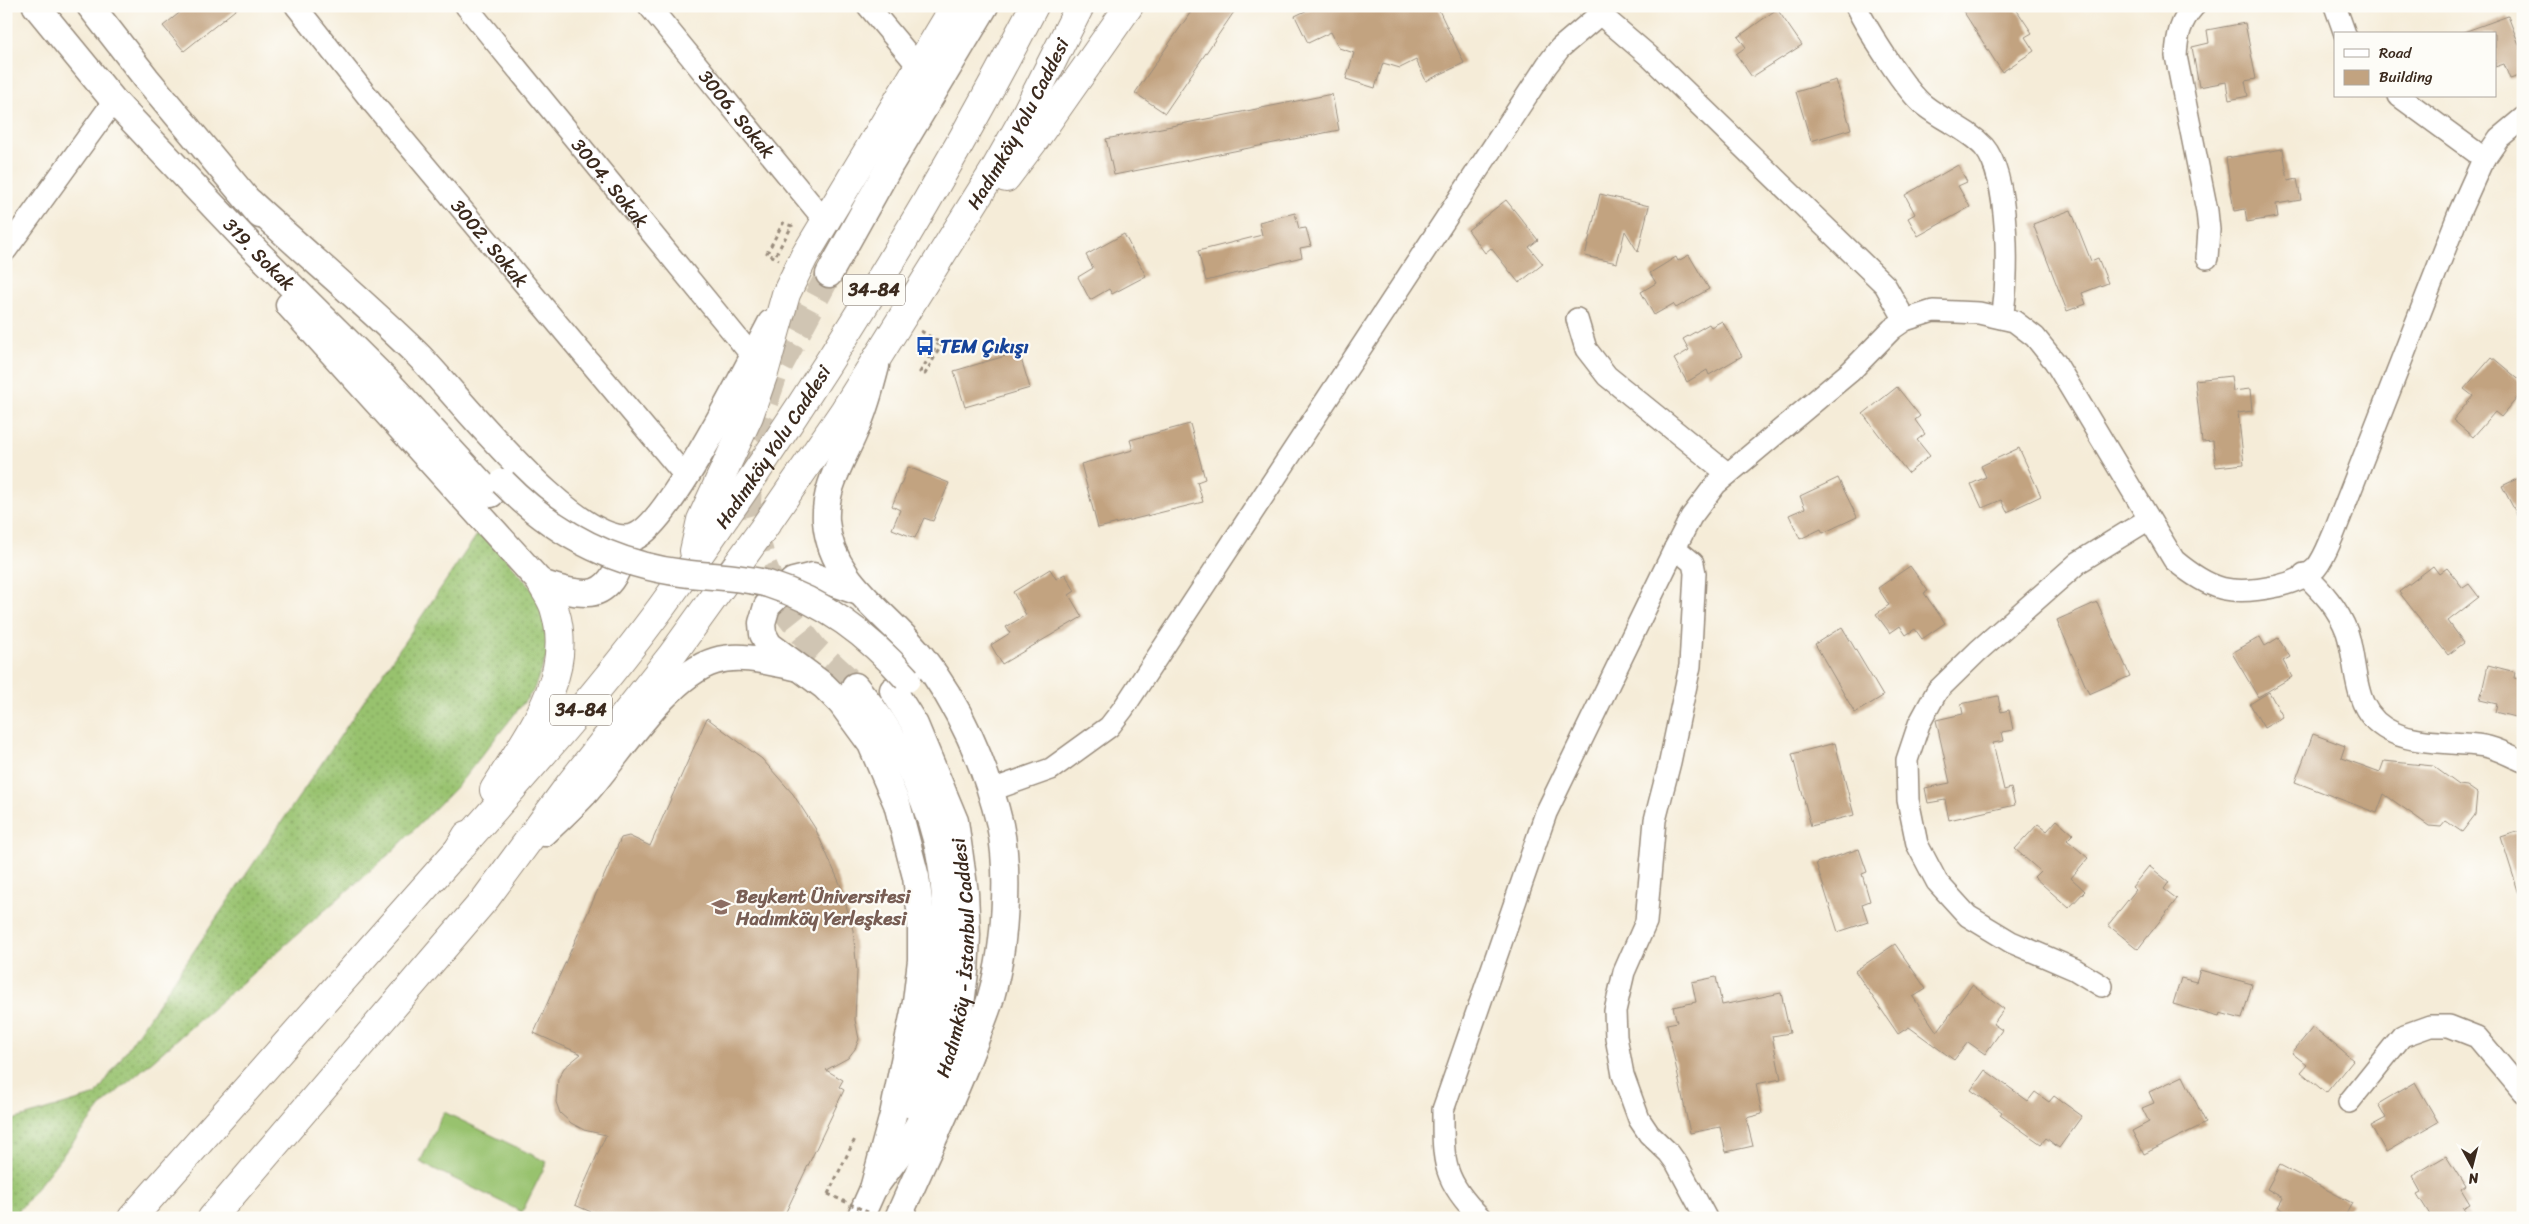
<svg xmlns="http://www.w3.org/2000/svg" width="2529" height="1224" viewBox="0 0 2529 1224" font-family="Sriracha,sans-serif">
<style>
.grass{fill:url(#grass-dots);stroke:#6a7646}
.pitch{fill:#98c26e;stroke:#6a7646}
.building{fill:#c2a380}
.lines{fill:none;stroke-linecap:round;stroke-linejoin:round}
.major-tunnel{stroke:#d0c5b3;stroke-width:26;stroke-dasharray:26 13;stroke-linecap:butt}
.minor-casing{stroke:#988b7b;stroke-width:24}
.major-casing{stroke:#988b7b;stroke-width:29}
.highway-casing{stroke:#988b7b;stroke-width:30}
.path{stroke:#988b7b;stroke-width:3;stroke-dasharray:4 4;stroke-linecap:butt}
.minor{stroke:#fff;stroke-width:21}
.major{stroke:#fff;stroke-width:26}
.highway{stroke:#fff;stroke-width:28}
.major-bridge-casing{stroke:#988b7b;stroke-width:29;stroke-linecap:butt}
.path-bridge{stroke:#988b7b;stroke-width:3;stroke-dasharray:4 4;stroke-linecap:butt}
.major-bridge{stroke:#fff;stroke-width:26}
.labels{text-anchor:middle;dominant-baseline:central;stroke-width:4.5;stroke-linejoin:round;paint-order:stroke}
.shield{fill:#fdfcf7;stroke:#75695f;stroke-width:1}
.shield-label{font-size:18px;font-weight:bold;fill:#3b2a1e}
.street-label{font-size:19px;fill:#3b2a1e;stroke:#fdfcf7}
.transit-label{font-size:19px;font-weight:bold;fill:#164399;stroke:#fdfcf7;text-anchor:start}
.education-label{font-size:19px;font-weight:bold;fill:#785e54;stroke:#fdfcf7;text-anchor:start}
</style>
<defs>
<pattern id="grass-dots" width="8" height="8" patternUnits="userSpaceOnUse" patternTransform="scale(1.25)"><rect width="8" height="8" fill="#98c26e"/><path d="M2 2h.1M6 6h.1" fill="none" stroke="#7d9e5a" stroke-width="1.8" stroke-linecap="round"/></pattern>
</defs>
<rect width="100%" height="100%" fill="#fdfcf7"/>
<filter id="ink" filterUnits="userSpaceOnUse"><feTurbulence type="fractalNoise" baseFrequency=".02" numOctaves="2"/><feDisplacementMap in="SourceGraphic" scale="10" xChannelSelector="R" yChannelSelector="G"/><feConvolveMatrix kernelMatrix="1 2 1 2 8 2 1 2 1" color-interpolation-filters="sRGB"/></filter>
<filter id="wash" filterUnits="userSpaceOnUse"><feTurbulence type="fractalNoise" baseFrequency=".0096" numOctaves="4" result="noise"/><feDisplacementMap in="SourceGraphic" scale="20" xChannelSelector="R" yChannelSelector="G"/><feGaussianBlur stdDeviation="1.12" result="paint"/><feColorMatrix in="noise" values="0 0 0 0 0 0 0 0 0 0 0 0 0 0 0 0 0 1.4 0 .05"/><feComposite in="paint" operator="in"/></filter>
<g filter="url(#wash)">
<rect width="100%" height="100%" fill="#f5ecd8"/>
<!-- grass -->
<path class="grass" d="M 481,529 L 529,585 L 543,607 L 548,653 L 533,691 L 459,784 L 395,849 L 103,1104 L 13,1218 L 6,1218 L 6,1122 L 96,1095 Z"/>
<!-- pitch -->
<path class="pitch" d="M 444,1112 L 547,1162 L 522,1212 L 420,1162 Z"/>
<g id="blocks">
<!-- building -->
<path class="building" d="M 188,6 L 240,6 L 184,51 L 163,26 Z
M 1195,6 L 1238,6 L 1165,113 L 1135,93 Z
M 1316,6 L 1437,6 L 1464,63 L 1426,81 L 1416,60 L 1400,68 L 1383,63 L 1375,88 L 1346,79 L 1354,53 L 1339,48 L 1331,32 L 1308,43 L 1295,16 Z
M 1960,6 L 2014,6 L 2032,33 L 2025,37 L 2034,51 L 2002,72 Z
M 1777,9 L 1802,45 L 1752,77 L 1736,54 L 1746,47 L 1738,37 Z
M 2508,16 L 2523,55 L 2523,75 L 2510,79 L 2504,64 L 2495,67 L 2495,34 L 2465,34 L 2464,32 Z
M 2245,23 L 2256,79 L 2245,81 L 2248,96 L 2229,100 L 2226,82 L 2199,87 L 2192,47 L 2209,43 L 2207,30 Z
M 1836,80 L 1851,129 L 1811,141 L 1796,92 Z
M 1332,94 L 1339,130 L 1114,175 L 1106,139 Z
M 2283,149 L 2288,181 L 2297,179 L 2301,200 L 2276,204 L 2278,217 L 2247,222 L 2245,209 L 2234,211 L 2226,158 Z
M 1958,165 L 1967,182 L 1958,186 L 1970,207 L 1918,236 L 1908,218 L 1915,214 L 1905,195 Z
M 1600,194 L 1649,206 L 1638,252 L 1625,231 L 1617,263 L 1585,256 Z
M 1506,200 L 1538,240 L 1529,247 L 1543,264 L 1519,283 L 1491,248 L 1485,253 L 1468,230 Z
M 2071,210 L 2091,261 L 2098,258 L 2108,283 L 2082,293 L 2086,304 L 2067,311 L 2033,224 Z
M 1295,213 L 1299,229 L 1306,228 L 1311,246 L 1300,248 L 1302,257 L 1206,281 L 1198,251 L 1262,235 L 1259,222 Z
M 1124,234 L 1146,276 L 1112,294 L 1109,289 L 1090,300 L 1078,277 L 1093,268 L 1086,255 Z
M 1689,255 L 1709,289 L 1676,308 L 1673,304 L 1654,315 L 1641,292 L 1656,283 L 1650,273 L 1676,257 L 1678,261 Z
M 1722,321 L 1742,356 L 1709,375 L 1707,370 L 1687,382 L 1674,359 L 1689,350 L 1683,339 L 1709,324 L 1711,327 Z
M 1019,352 L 1030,388 L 965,407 L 954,371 Z
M 2492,357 L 2523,383 L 2523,391 L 2501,417 L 2495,412 L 2473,437 L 2453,420 L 2473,396 L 2464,389 Z
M 2231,376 L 2233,391 L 2250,389 L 2252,411 L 2238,413 L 2244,464 L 2216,467 L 2213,441 L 2202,442 L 2195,380 Z
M 1897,387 L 1920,416 L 1915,420 L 1925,434 L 1917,440 L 1930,456 L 1908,473 L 1863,414 Z
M 1190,424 L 1205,479 L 1197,482 L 1203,502 L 1098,528 L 1081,464 L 1133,450 L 1130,440 Z
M 2019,448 L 2041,496 L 2007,512 L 2001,500 L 1982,508 L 1971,484 L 1986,477 L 1981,466 Z
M 908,467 L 949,483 L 933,521 L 924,518 L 915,538 L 892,529 L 900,510 L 892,506 Z
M 2523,476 L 2523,526 L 2502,486 Z
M 1838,478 L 1857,517 L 1823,533 L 1821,529 L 1800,539 L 1789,515 L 1805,508 L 1800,496 Z
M 1910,566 L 1928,591 L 1924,593 L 1945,623 L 1922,639 L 1915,629 L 1906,635 L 1900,626 L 1890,633 L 1876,614 L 1889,605 L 1878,588 Z
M 2433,566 L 2439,574 L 2447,568 L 2463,588 L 2469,584 L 2479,597 L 2448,621 L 2464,643 L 2448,655 L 2399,592 Z
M 1050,569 L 1056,579 L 1065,574 L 1075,591 L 1069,595 L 1082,617 L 1002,664 L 991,645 L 1010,633 L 1006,627 L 1026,615 L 1013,592 Z
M 2097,602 L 2130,676 L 2089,694 L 2057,620 Z
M 1842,627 L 1883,696 L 1855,713 L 1815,644 Z
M 2260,637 L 2265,646 L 2278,638 L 2290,657 L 2283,661 L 2292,677 L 2258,697 L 2232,653 Z
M 2488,665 L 2515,672 L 2514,678 L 2523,680 L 2523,719 L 2495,712 L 2497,704 L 2480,700 Z
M 2269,692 L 2283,717 L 2264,728 L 2250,704 Z
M 1998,696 L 2001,712 L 2009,710 L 2013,730 L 2002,732 L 2004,741 L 1993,743 L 2004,790 L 2011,788 L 2015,805 L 1949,820 L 1945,800 L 1928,803 L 1925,788 L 1950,783 L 1936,720 L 1963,714 L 1961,704 Z
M 707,718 L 762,759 L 793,794 L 815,828 L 840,884 L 853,930 L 857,971 L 855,1020 L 859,1039 L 855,1049 L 848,1058 L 826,1070 L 843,1080 L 839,1087 L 844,1090 L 783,1218 L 605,1218 L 575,1205 L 606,1135 L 584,1130 L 571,1123 L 560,1113 L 556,1102 L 558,1079 L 564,1068 L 581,1054 L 534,1033 L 621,838 L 629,836 L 650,846 Z
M 2313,734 L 2345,746 L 2341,758 L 2380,772 L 2384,761 L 2433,766 L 2459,785 L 2467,786 L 2477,793 L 2475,815 L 2462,832 L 2446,821 L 2441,827 L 2429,826 L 2384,794 L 2377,813 L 2295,782 Z
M 1835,743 L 1854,815 L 1811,826 L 1792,754 Z
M 2057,820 L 2073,834 L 2067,840 L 2088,858 L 2071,878 L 2085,891 L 2069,908 L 2034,877 L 2040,871 L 2015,849 L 2038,824 L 2047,831 Z
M 2523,830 L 2523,894 L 2519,894 L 2501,837 Z
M 1859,849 L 1867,872 L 1862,874 L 1870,901 L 1862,904 L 1868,922 L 1838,932 L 1816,863 Z
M 2149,866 L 2169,882 L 2164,889 L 2177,899 L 2138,949 L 2108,925 L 2136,890 L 2132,887 Z
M 1895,944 L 1926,989 L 1913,997 L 1937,1032 L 1972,985 L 2004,1009 L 1993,1024 L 2002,1030 L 1985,1054 L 1968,1042 L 1954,1060 L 1909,1027 L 1898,1034 L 1855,971 Z
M 2200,970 L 2252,984 L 2242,1019 L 2220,1013 L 2219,1017 L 2173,1004 L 2181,978 L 2196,982 Z
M 1716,977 L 1722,1005 L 1781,993 L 1790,1033 L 1772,1036 L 1781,1079 L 1756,1084 L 1762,1114 L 1746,1118 L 1753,1146 L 1726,1152 L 1720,1127 L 1690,1133 L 1667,1024 L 1677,1022 L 1673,1007 L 1696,1002 L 1692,982 Z
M 2313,1027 L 2353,1060 L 2326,1093 L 2301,1072 L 2307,1065 L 2292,1053 Z
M 1985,1070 L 2028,1101 L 2035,1092 L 2049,1102 L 2054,1096 L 2082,1116 L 2059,1148 L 2046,1138 L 2041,1144 L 2000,1115 L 2002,1112 L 1971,1090 Z
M 2183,1076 L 2206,1123 L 2144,1154 L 2132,1131 L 2149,1122 L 2142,1108 L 2154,1103 L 2149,1092 Z
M 2415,1082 L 2438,1122 L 2386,1152 L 2371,1126 L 2386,1118 L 2378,1104 Z
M 2446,1156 L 2465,1186 L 2461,1189 L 2470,1204 L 2463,1208 L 2469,1218 L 2432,1218 L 2417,1194 L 2421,1192 L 2412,1176 Z
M 2280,1165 L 2352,1203 L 2344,1218 L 2297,1218 L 2278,1207 L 2283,1198 L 2267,1189 Z"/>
</g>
</g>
<g filter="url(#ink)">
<use href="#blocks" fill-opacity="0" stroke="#988b7b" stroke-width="1"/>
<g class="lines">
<!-- major-tunnel -->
<path class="major-tunnel" d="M 829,274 L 774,377 L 751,444 L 748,504 L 764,565 L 781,606 L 815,649 L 855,686"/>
<!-- minor casing -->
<g class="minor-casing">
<g id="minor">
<path id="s1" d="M 296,6 L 372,102 L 686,477"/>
<path id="s2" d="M 466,6 L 753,357"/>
<path id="s3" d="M 649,6 L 825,221"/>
<path d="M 868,6 L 919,67"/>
<path d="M 1856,6 C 1867,29 1906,92 1925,106 C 1944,121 1967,129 1984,147 C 2010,177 2009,281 2002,318"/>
<path d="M 2194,6 C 2180,22 2177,36 2176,56 L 2207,211 L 2209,230 L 2207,258"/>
<path d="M 2335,6 L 2345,34"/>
<path d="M 1600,14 L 1650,57 L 1885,285 L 1905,320"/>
<path d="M 2399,96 L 2485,159"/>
<path d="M 6,250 L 114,101"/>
<path d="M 1577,319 L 1586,349 L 1607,376 L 1728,474"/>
<path d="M 1675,548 L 1693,563 L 1695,573 L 1690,666 L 1670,762 L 1655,820 L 1646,922 L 1624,972 L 1615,1011 L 1616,1037 L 1623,1075 L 1639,1119 L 1649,1134 L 1669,1153 L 1677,1164 L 1706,1218"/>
<path d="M 2304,574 C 2322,591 2338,608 2347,632 C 2359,669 2350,714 2394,733 C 2421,745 2455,741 2484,746 C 2497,748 2510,756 2523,761"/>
<path d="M 989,791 L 1051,769 L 1109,727 L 1123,709 L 1547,65 L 1560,48 L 1600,14"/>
<path d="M 2102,986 L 2074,969 L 2011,942 L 1968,916 L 1937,882 L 1917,844 L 1908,800 L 1907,760 L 1919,724 L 1937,691 L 1978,651 L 2079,562 L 2149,519"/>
<path d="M 2349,1102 L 2402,1036 L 2430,1026 L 2449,1026 L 2477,1037 L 2523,1092"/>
<path d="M 1481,1218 C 1442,1180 1443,1161 1443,1110 L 1546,813 L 1675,548 L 1691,517 L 1716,484 L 1851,371 L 1892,329 L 1905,320 L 1933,311 L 1979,313 L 2014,321 L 2035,337 L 2055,362 L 2174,560 C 2211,591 2231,596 2278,586 C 2290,583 2307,577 2316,568 C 2324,559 2329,544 2334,533 L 2459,213 L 2481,164 L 2499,138 L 2523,118"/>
</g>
</g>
<!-- major casing -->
<g class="major-casing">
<g id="major">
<path id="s4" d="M 36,6 L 114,101 L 256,251 L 387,381 L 491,494"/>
<path d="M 90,6 L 146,78 L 260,215"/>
<path d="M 250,202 C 305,253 363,301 417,354 C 454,390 579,555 634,537 C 668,526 751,361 771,323"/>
<path d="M 829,274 L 891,163 L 985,6"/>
<path d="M 289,305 L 541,583 C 556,588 571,593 587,593 C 606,593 621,571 620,552 C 619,548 616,542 614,538"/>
<path d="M 876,366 C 870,389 864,412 854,433 C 841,463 824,488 826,521 C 831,583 886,611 921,656 C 959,704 986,766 1000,825 C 1010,872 1005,947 992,993 C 989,1006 983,1019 978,1033 C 955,1096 925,1156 898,1218"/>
<path d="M 859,592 L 813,576 L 793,581 L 767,606 L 762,623 L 763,634 L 769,645 L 824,686 L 841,703 L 871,744 L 897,804 L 916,877 L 921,917 L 921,960 L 916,1002 L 893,1115 L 873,1189"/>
<path d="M 855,686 C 893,730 923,786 937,843 C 947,884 947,931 944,972 C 940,1017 924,1062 912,1105"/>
<path d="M 544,833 C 558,820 572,807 585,793 C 619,755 667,675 715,661 C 741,653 770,662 795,667"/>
<path id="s5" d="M 860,1218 L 873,1189 L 913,1135 L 939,1084 L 951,1047 L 961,1005 L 965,972 L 967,935 L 965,893 L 955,821 L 915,725 L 893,690"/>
</g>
</g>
<!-- highway casing -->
<g class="highway-casing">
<g id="highway">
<path d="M 1006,178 L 1037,137 L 1129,6"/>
<path d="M 694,551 L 701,520 L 749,416 L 764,373 L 786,294 L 804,257 L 955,6"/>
<path d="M 494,790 C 527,737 575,677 555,611 C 553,601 546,592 541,583"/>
<path id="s6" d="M 458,850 C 529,770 600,691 663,605 C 801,415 926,215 1034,6"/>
<path d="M 132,1218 L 458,850 L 467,835"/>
<path id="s7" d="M 212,1218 L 486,898 L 570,784 L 672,655 L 763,529 L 844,411 L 995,169 L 1021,123 L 1080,6"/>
</g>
</g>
<!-- path -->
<path class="path" d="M 776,254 L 792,226 L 783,223 L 767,253 L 779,260
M 921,331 L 942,344 L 925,374 L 920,372 L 938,344
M 828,1194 L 856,1137"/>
<!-- minor -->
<use href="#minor" class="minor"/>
<!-- major -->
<use href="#major" class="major"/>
<!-- highway -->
<use href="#highway" class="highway"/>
<!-- major-bridge casing -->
<g class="major-bridge-casing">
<path id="major-bridge" d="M 503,482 C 552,532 612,564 682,573 C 710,577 740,576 768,584 C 825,602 868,635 907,679"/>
</g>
<!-- path-bridge -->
<path class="path-bridge" d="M 828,1194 L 881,1218"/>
<!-- major-bridge -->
<use href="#major-bridge" class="major-bridge"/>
</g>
</g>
<!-- icons -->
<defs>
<g id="bus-bare" transform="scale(1.5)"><path d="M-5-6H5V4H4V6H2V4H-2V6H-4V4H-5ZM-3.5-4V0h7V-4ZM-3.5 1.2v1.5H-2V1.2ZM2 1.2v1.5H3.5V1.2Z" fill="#1a4fb4" stroke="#fdfcf7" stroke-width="2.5" paint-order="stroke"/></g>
<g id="university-bare" transform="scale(1.5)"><path d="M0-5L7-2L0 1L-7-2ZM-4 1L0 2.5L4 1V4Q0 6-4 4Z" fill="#8d6e63" stroke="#fdfcf7" stroke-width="2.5" paint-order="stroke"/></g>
</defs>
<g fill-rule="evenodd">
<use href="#bus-bare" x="925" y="346"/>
<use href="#university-bare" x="721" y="907"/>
</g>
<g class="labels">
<!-- shield labels -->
<g class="shield">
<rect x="843" y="274.5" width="62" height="31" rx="4"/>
<rect x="550" y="694.5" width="62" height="31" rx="4"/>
</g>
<g class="shield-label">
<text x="874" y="290">34-84</text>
<text x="581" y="710">34-84</text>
</g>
<!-- street labels -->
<g class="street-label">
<text stroke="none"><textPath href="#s3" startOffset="139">3006. Sokak</textPath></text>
<text stroke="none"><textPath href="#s7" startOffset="1362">Hadımköy Yolu Caddesi</textPath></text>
<text stroke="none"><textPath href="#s2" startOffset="228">3004. Sokak</textPath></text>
<text stroke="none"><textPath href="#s1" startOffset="306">3002. Sokak</textPath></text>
<text stroke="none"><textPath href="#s4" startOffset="334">319. Sokak</textPath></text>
<text stroke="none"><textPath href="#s6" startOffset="512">Hadımköy Yolu Caddesi</textPath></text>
<text stroke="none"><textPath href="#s5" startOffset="285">Hadımköy - İstanbul Caddesi</textPath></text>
</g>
<!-- transit labels -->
<g class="transit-label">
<text x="940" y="346">TEM Çıkışı</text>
</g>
<!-- education labels -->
<g class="education-label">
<text x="736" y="896">Beykent Üniversitesi<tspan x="736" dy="22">Hadımköy Yerleşkesi</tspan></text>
</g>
</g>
<!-- margin -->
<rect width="2529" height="1224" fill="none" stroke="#fdfcf7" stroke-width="25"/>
<!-- legend -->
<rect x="2334" y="32" width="162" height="65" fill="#fdfcf7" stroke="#afa8a0"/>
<rect x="2344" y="49" width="25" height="8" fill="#ffffff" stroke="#afa8a0"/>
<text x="2379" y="58" font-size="15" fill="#3b2a1e">Road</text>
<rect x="2344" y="70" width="25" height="15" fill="#c2a380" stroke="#afa8a0"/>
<text x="2379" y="82" font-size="15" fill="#3b2a1e">Building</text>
<!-- north arrow -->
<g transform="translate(2472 1166) rotate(173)" stroke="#fdfcf7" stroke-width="4" paint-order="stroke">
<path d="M0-4L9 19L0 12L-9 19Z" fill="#3b2a1e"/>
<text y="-8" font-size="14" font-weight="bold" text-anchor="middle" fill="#3b2a1e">N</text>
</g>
</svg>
